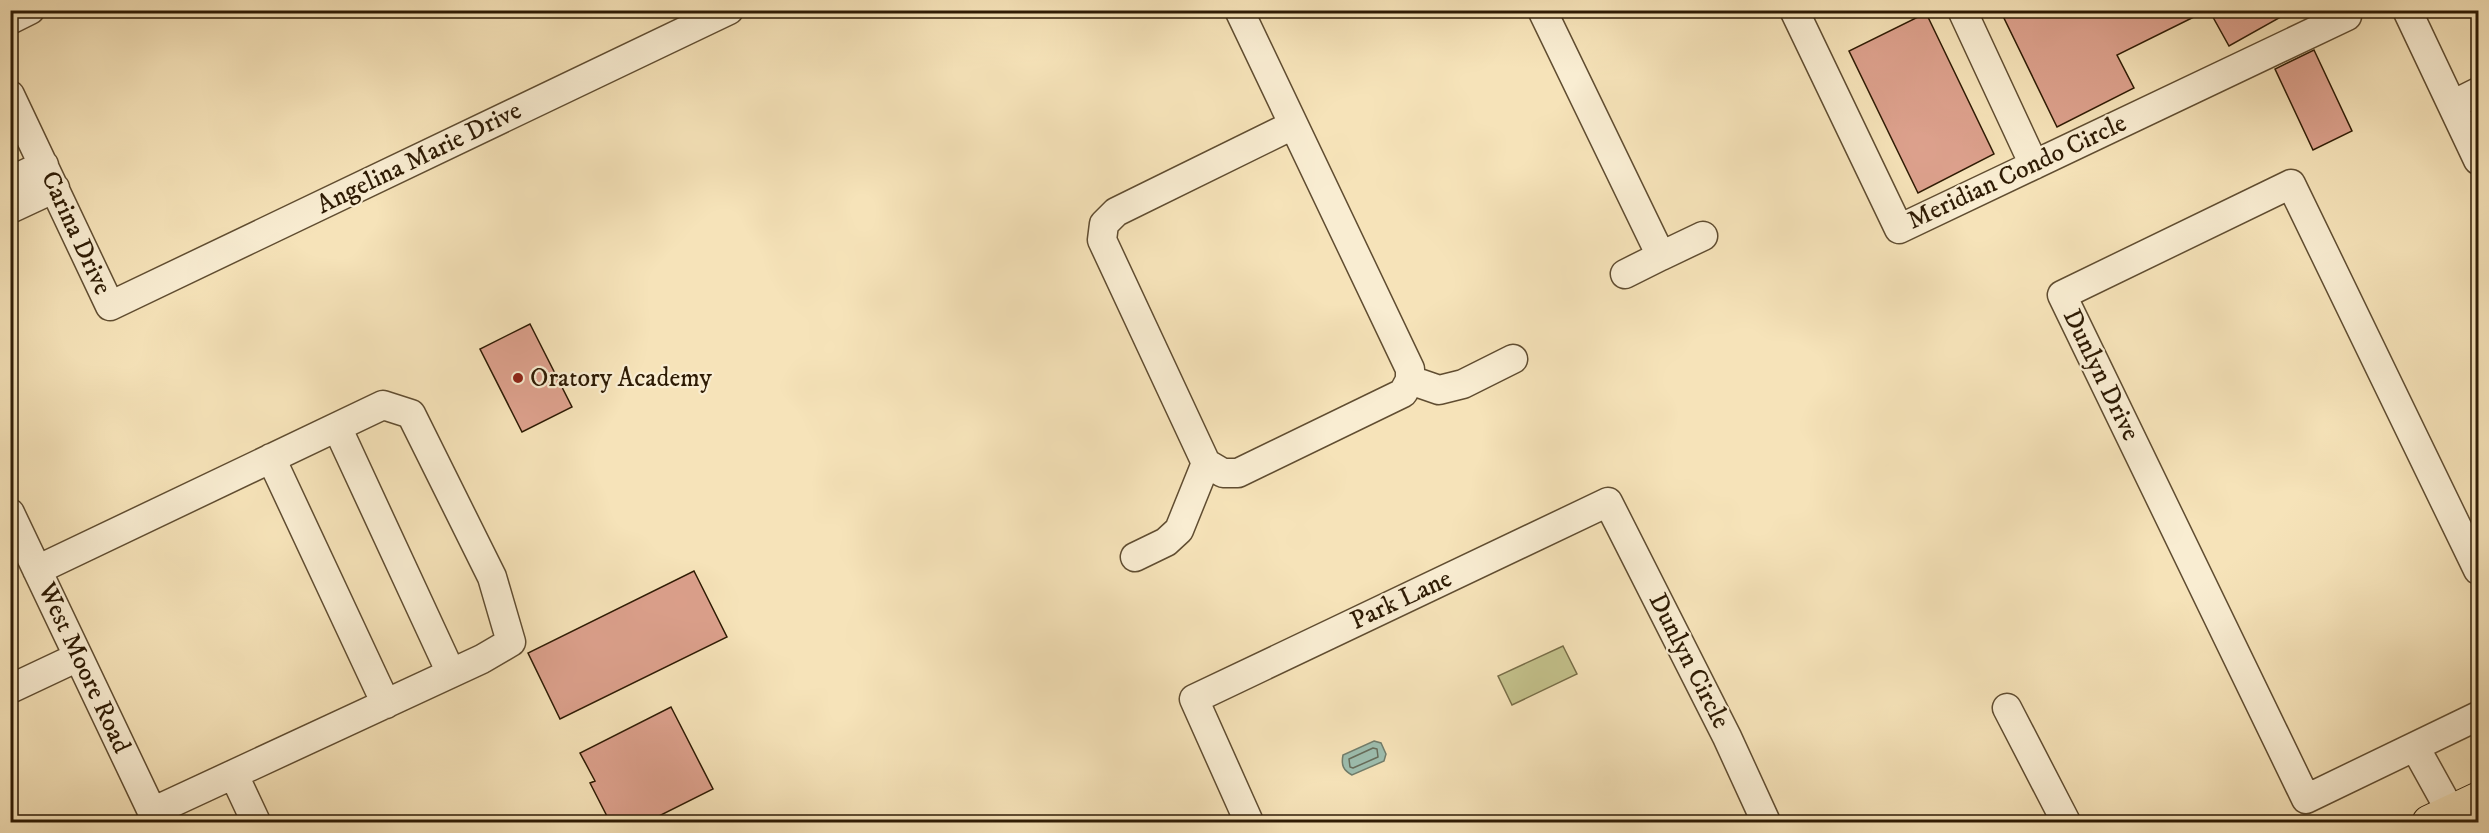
<svg xmlns="http://www.w3.org/2000/svg" width="2489" height="833" viewBox="0 0 2489 833" font-family="'IM FELL DW Pica',serif">
<style>
.green{fill:#c3c18b;stroke:#786e48;stroke-width:1.5}
.water{fill:#9dbeaf;stroke:#717d6b;stroke-width:1.5}
.lines{fill:none;stroke-linecap:round;stroke-linejoin:round}
.shore{stroke:#666c5a;stroke-width:1.5}
.building{fill:#dda18d;stroke:#2e1b04;stroke-width:1.5}
.minor-casing{stroke:#604d31;stroke-width:31}
.major-casing{stroke:#2e1b04;stroke-width:35}
.minor{stroke:#f9edd2;stroke-width:28}
.major{stroke:#f6e3b9;stroke-width:33}
.poi-dot{fill:#8f2418;stroke:#f9edd2;stroke-width:2}
.labels{text-anchor:middle;dominant-baseline:central;stroke-width:4.5;stroke-linejoin:round;paint-order:stroke}
.street-label{font-size:26px;fill:#2e1b04;stroke:#f9edd2}
.poi-label{font-size:26px;fill:#2e1b04;stroke:#f9edd2;text-anchor:start}
</style>
<rect width="100%" height="100%" fill="#f6e3b9"/>
<filter id="stains"><feTurbulence type="fractalNoise" baseFrequency=".00333" numOctaves="4"/><feColorMatrix values="0 0 0 0 .2 0 0 0 0 .09 0 0 0 0 .02 0 0 0 .5 -.17"/></filter>
<radialGradient id="worn" r=".72"><stop offset=".6" stop-color="#630" stop-opacity="0"/><stop offset="1" stop-color="#630" stop-opacity=".3"/></radialGradient>
<!-- green -->
<path class="green" d="M 1563,646 L 1577,674 L 1512,705 L 1498,676 Z"/>
<!-- water -->
<path class="water" d="M 1374,741 L 1381,743 L 1386,754 L 1384,761 L 1352,775 C 1343,770 1341,765 1343,755 Z"/>
<g class="lines">
<!-- shore -->
<path class="shore" d="M 1373,748 L 1377,749 L 1378,757 L 1353,768 L 1350,767 L 1349,759 Z"/>
</g>
<!-- building -->
<path class="building" d="M 2000,10 L 2208,10 L 2117,55 L 2134,88 L 2057,127 Z
M 2209,10 L 2293,10 L 2229,46 Z
M 1926,13 L 1994,154 L 1918,193 L 1849,51 Z
M 2314,50 L 2352,131 L 2313,150 L 2275,69 Z
M 530,324 L 572,407 L 522,432 L 480,349 Z
M 694,571 L 727,637 L 560,719 L 528,653 Z
M 671,707 L 713,789 L 647,822 L 610,822 L 590,783 L 595,781 L 580,753 Z"/>
<g class="lines">
<!-- minor casing -->
<g class="minor-casing">
<path id="minor" d="M 1239,10 L 1410,369 L 1410,380 L 1403,393 L 1238,473 L 1223,473 L 1206,463 L 1102,240 L 1104,224 L 1116,212 L 1293,125
M 1542,10 L 1661,256 L 1703,236
M 1794,10 L 1899,229 L 2347,16 L 2344,10
M 1962,10 L 2034,165
M 2407,10 L 2478,160
M 10,20 L 30,10
M 10,95 L 110,306 L 729,10
M 2452,105 L 2478,92
M 10,181 L 44,165
M 10,209 L 55,188
M 1625,274 L 1661,256
M 1410,380 L 1439,390 L 1463,384 L 1513,359
M 337,427 L 451,673
M 271,458 L 386,704
M 10,513 L 157,822
M 1135,557 L 1166,542 L 1179,530 L 1206,463
M 37,570 L 383,405 L 411,414 L 492,577 L 511,642 L 482,659 L 152,812
M 2478,570 L 2291,184 L 2062,295 L 2306,799 L 2478,716
M 10,689 L 78,657
M 2007,708 L 2066,822
M 2415,747 L 2451,812
M 234,775 L 256,822
M 1249,822 L 1194,699 L 1608,502 L 1727,737 L 1766,822"/>
</g>
<!-- major casing -->
<g class="major-casing">
<path id="major" d="M 2429,822 L 2478,799"/>
</g>
<!-- minor -->
<use href="#minor" class="minor"/>
<!-- major -->
<use href="#major" class="major"/>
</g>
<!-- markers -->
<circle class="poi-dot" cx="518" cy="378" r="6"/>
<g class="labels">
<!-- street labels -->
<g class="street-label">
<text transform="translate(419 158) rotate(-26)">Angelina Marie Drive</text>
<text transform="translate(2017 172) rotate(-25)">Meridian Condo Circle</text>
<text transform="translate(76 233) rotate(65)">Carina Drive</text>
<text transform="translate(2101 375) rotate(64)">Dunlyn Drive</text>
<text transform="translate(1401 600) rotate(-25)">Park Lane</text>
<text transform="translate(1689 661) rotate(63)">Dunlyn Circle</text>
<text transform="translate(84 668) rotate(65)">West Moore Road</text>
</g>
<!-- poi labels -->
<g class="poi-label">
<text x="530" y="378">Oratory Academy</text>
</g>
</g>
<!-- margin -->
<rect width="2489" height="833" fill="none" stroke="#f6e3b9" stroke-width="36"/>
<rect x="12" y="12" width="2465" height="809" fill="none" stroke="#2e1b04" stroke-width="3"/>
<rect x="18" y="18" width="2453" height="797" fill="none" stroke="#2e1b04" stroke-width="1.5"/>
<rect width="100%" height="100%" filter="url(#stains)"/>
<rect width="100%" height="100%" fill="url(#worn)"/>
</svg>
